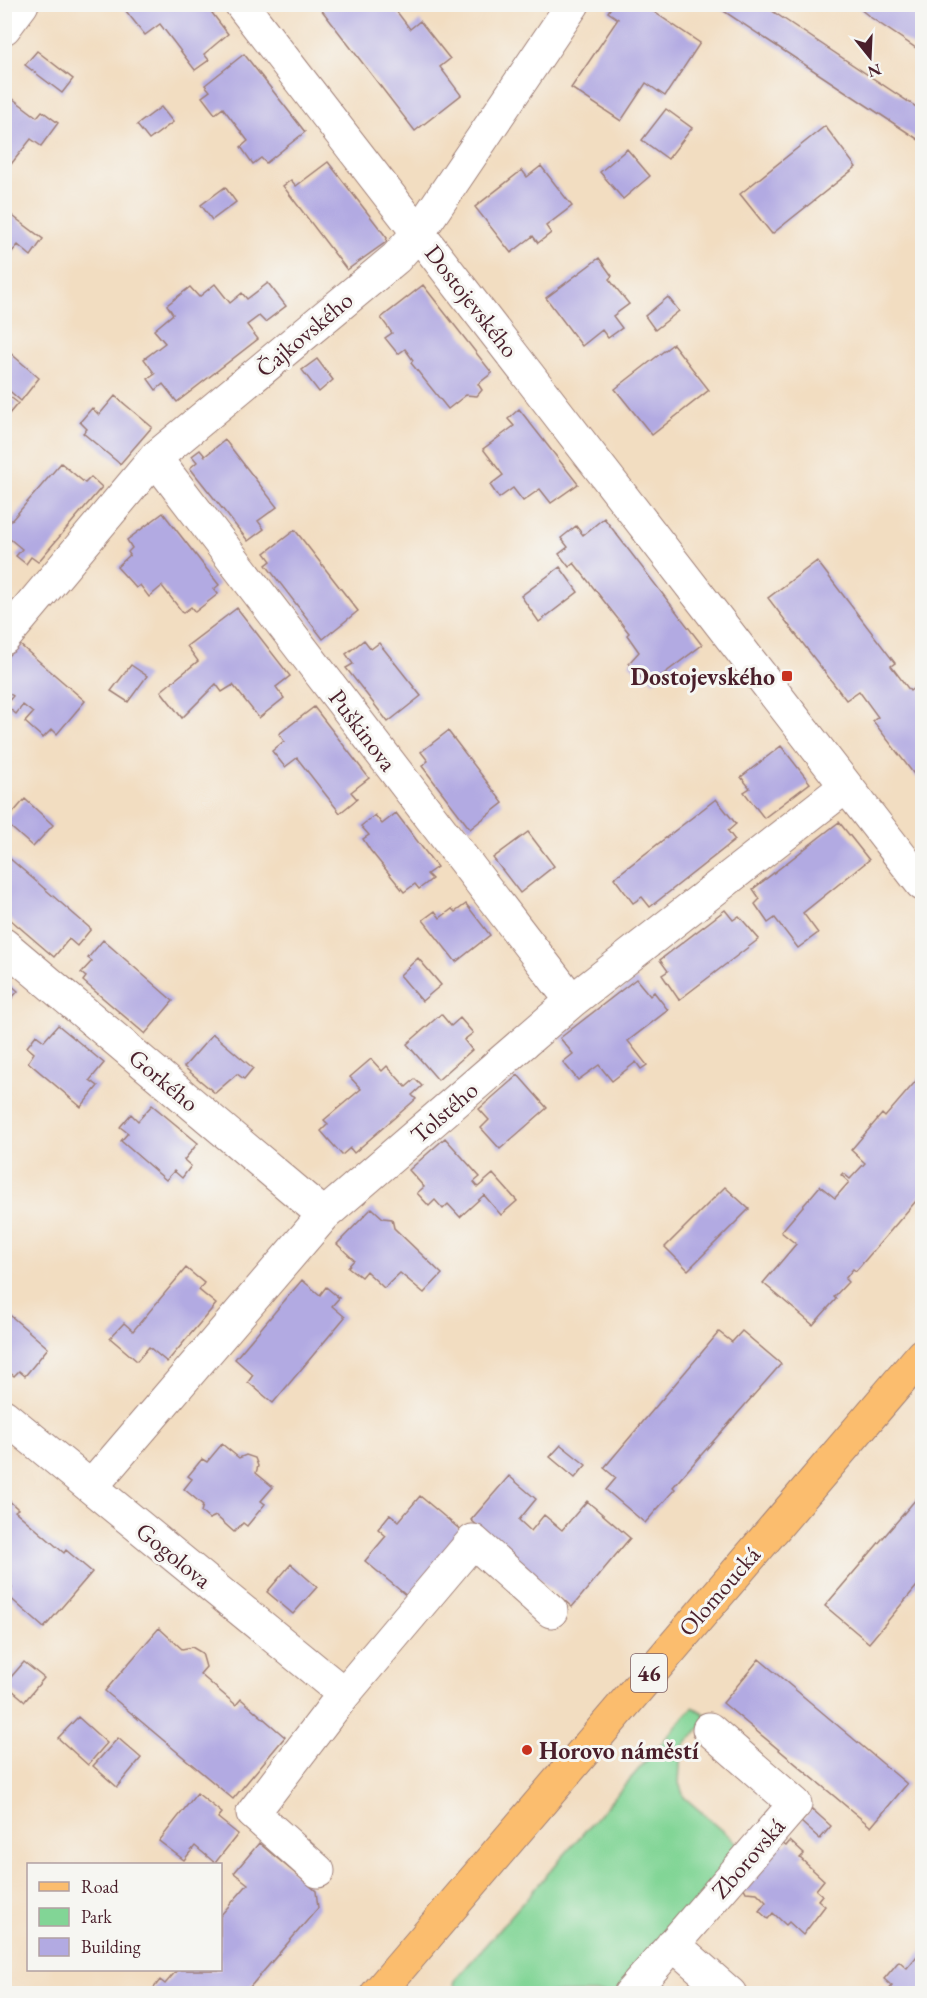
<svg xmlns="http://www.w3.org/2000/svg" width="927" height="1998" viewBox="0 0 927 1998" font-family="'EB Garamond',serif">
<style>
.green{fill:#82d596;stroke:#667a60;stroke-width:1.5}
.building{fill:#b2aae2}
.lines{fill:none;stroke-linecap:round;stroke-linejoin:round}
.minor-casing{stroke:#9e7e76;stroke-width:35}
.major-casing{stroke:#9e7e76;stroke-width:35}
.minor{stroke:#fff;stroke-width:33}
.major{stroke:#fbbd6e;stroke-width:33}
.poi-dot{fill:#c8321e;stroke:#f6f6f2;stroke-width:2}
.labels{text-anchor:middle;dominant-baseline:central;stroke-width:6;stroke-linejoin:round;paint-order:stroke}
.shield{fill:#f6f6f2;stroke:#7e6067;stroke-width:1.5}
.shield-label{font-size:22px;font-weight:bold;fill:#4a1f2b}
.street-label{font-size:24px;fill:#4a1f2b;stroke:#f6f6f2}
.poi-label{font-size:24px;font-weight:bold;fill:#4a1f2b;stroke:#f6f6f2;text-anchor:end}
</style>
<rect width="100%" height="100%" fill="#f6f6f2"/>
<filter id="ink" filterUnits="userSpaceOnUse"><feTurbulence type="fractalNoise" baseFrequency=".0167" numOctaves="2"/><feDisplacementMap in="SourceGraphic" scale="12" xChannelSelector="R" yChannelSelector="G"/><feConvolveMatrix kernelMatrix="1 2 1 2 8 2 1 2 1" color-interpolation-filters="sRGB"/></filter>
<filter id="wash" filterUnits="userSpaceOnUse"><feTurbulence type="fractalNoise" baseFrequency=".008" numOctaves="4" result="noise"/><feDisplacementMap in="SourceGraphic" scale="24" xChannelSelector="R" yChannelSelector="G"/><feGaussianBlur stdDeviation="1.35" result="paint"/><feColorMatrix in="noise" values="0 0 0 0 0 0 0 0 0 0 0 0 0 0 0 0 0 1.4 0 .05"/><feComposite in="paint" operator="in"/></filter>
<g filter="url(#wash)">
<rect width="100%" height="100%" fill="#f2ddc1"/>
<!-- green -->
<path class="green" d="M 693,1707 L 710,1717 L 681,1749 L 679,1783 L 684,1797 L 744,1849 L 621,1993 L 460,1993 L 454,1984 L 456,1979 Z"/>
<g id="blocks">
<!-- building -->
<path class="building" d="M 317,4 L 391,4 L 410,29 L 420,21 L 450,59 L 440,67 L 461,95 L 415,131 Z
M 613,4 L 642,4 L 700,43 L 665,96 L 646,83 L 621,121 L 571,88 L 618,19 L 608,12 Z
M 713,4 L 762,4 L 781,17 L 922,111 L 922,142 Z
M 854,4 L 922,4 L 922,52 L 870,17 Z
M 124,5 L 206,5 L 228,34 L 204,54 L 209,60 L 195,70 L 160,24 L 145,35 L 122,6 Z
M 37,51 L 73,79 L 62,93 L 25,65 Z
M 244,54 L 305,132 L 266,163 L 261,158 L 253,164 L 241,147 L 248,141 L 235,124 L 223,108 L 215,114 L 202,97 L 210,91 L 205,85 Z
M 4,92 L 37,117 L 42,111 L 58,123 L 41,146 L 31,139 L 4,173 Z
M 161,107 L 173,122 L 149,140 L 137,125 Z
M 666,109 L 692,128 L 668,159 L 642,140 Z
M 825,126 L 856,167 L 772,234 L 740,194 Z
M 627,149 L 650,176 L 623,199 L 600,172 Z
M 328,162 L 387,238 L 386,242 L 347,270 L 283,186 L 291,180 L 296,186 Z
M 541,166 L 572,206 L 546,226 L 551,233 L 538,243 L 533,236 L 511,253 L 475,207 L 522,170 L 527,177 Z
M 225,187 L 236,202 L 212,220 L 201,205 Z
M 6,211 L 43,239 L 31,256 L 18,245 L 4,261 Z
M 599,258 L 612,276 L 609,279 L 629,304 L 613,316 L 622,328 L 608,338 L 602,330 L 582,346 L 546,298 Z
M 268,283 L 286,306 L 265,322 L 259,316 L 247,325 L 258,339 L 177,402 L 163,384 L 156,390 L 148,379 L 155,374 L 144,359 L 165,343 L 154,330 L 173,314 L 167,305 L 190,287 L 199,297 L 215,284 L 230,303 L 242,293 L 247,299 Z
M 423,285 L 492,373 L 478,384 L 482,390 L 477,396 L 466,395 L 448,409 L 411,363 L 413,360 L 405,349 L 398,354 L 385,338 L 392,333 L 381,318 Z
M 668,297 L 679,311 L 655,330 L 645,316 Z
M 673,344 L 709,390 L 652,435 L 615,389 Z
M 8,351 L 39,378 L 21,401 L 4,386 L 4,355 Z
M 317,359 L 333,380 L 319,392 L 302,370 Z
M 4,392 L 18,403 L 4,420 Z
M 115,396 L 152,427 L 120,464 L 83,433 L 87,429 L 80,422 L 92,408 L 99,415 Z
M 519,409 L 578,484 L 551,503 L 540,489 L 523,501 L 513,488 L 499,498 L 490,485 L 503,475 L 483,449 L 514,426 L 508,419 Z
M 225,440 L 277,507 L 258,521 L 264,529 L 248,541 L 190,468 L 197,462 L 192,456 L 200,450 L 205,456 Z
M 61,463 L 85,483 L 91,477 L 102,487 L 38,562 L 31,557 L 26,564 L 16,556 L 22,549 L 4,534 L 4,529 Z
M 163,513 L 219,585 L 214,589 L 218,594 L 195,612 L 191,607 L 183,613 L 162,586 L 149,597 L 140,585 L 136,588 L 117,567 L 130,555 L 128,552 L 132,548 L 127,540 Z
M 604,518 L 702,645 L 653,682 L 649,677 L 644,681 L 629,663 L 639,652 L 627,635 L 629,633 L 574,563 L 569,567 L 559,554 L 568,547 L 561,538 L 576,526 L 583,535 Z
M 295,530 L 358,611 L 323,639 L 266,565 L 271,561 L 265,553 Z
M 817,561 L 895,663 L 891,666 L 910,691 L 918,685 L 922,690 L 922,778 L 920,775 L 917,778 L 873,721 L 878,717 L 859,691 L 846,700 L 768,598 Z
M 560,567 L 578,592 L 539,622 L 521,596 Z
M 237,608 L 290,676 L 276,687 L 284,698 L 259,718 L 233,685 L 222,692 L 216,684 L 182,718 L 161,691 L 198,661 L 187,646 Z
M 364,640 L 371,649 L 379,643 L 421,696 L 388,722 L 346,668 L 353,664 L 346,654 Z
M 19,644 L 85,701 L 57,734 L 52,729 L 43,738 L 25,722 L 33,713 L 23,705 L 16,714 L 5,705 L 13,696 L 4,690 L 4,660 Z
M 131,665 L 147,676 L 128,702 L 111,691 Z
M 314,707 L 369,778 L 351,792 L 357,799 L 340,813 L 297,758 L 285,767 L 272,751 L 284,741 L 279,734 Z
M 448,731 L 503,803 L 470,829 L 422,766 L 428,761 L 421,752 Z
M 781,746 L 810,783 L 764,818 L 744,792 L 750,788 L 741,777 Z
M 25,799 L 53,825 L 33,847 L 5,822 Z
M 716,799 L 736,824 L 728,831 L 735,840 L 650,907 L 642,897 L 633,903 L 614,878 Z
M 396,813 L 437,867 L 427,874 L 432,879 L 419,889 L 415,884 L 404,892 L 370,850 L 363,839 L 369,835 L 361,826 L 375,815 L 382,824 Z
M 839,822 L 869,860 L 803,913 L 818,933 L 798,948 L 775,918 L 768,923 L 755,904 L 760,899 L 753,889 Z
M 528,832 L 554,866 L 520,893 L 493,858 Z
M 8,857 L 91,929 L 77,946 L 69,939 L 54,957 L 4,914 L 4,862 Z
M 466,904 L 490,935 L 456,962 L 423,920 L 435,911 L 440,918 L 452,909 L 455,912 Z
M 725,910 L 733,920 L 739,916 L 759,939 L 679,1000 L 662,975 L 668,971 L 660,960 Z
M 103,940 L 173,1001 L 145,1034 L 83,981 L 86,977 L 81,973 L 92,961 L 88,958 Z
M 418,958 L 441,985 L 422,1001 L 400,975 Z
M 4,979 L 18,991 L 4,1007 Z
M 636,979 L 650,996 L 654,992 L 668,1010 L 628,1041 L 647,1065 L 641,1069 L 636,1062 L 612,1081 L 599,1065 L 578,1080 L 563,1062 L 573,1054 L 560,1038 Z
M 441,1014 L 451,1026 L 460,1018 L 473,1033 L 464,1040 L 472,1050 L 438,1080 L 407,1044 Z
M 58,1025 L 104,1063 L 90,1080 L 98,1086 L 81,1107 L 28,1062 L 34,1053 L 27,1047 L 36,1035 L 44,1041 Z
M 213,1034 L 253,1068 L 244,1079 L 237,1074 L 215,1093 L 184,1067 Z
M 371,1059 L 382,1071 L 387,1066 L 406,1087 L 415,1079 L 422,1086 L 412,1095 L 416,1099 L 354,1153 L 350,1148 L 342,1155 L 321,1131 L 328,1124 L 324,1120 L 361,1089 L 350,1077 Z
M 922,1074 L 922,1194 L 856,1271 L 853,1269 L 845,1279 L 848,1282 L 834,1297 L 836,1299 L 813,1325 L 763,1283 L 796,1244 L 781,1232 L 820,1186 L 835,1198 L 849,1182 L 841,1175 L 843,1173 L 850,1179 L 865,1163 L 851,1150 L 882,1114 L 885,1117 Z
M 518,1075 L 547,1108 L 500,1149 L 481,1128 L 489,1120 L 479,1109 Z
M 152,1105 L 198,1143 L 184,1160 L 191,1166 L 182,1178 L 174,1171 L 166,1180 L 121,1141 L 128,1133 L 120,1127 L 131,1114 L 138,1121 Z
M 445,1138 L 480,1177 L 474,1182 L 478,1187 L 493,1174 L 517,1201 L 501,1215 L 484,1195 L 460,1217 L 448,1204 L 443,1209 L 435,1200 L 429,1206 L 417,1193 L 424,1187 L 409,1170 Z
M 725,1187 L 749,1209 L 688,1270 L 665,1247 Z
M 372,1208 L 383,1218 L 392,1219 L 394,1228 L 442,1274 L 424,1293 L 400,1273 L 384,1288 L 366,1271 L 361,1277 L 348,1267 L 354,1260 L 337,1244 Z
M 186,1268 L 204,1283 L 199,1290 L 216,1304 L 167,1362 L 149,1347 L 137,1361 L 110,1338 L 124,1323 L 133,1331 Z
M 302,1280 L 320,1295 L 326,1287 L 339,1298 L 332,1306 L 345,1317 L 273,1403 L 248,1382 L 253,1375 L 235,1359 Z
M 4,1310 L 48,1348 L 25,1376 L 19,1371 L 14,1376 L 4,1368 Z
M 742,1331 L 781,1364 L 673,1487 L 675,1489 L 645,1523 L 606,1490 L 616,1478 L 604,1468 L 719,1332 L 732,1342 Z
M 222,1444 L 239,1458 L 246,1455 L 255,1458 L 258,1466 L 256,1473 L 273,1487 L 261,1501 L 265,1504 L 247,1526 L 243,1523 L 234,1532 L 216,1516 L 209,1519 L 201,1512 L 203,1505 L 184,1489 L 192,1479 L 188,1476 L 202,1459 L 207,1462 Z
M 561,1445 L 586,1465 L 575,1478 L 550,1457 Z
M 509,1476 L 536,1499 L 519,1520 L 531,1531 L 544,1515 L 562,1530 L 587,1501 L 630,1538 L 572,1607 L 471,1520 Z
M 922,1492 L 922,1580 L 869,1643 L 825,1606 Z
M 420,1496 L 463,1532 L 408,1597 L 365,1561 L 386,1536 L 378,1529 L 390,1514 L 399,1521 Z
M 5,1497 L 18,1509 L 15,1511 L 64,1553 L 66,1550 L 92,1572 L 44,1628 L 7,1595 L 12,1588 L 5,1582 Z
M 291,1564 L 317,1587 L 293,1614 L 267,1592 Z
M 159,1628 L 182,1649 L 192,1647 L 202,1653 L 206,1667 L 200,1674 L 236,1705 L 241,1699 L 285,1737 L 233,1799 L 105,1691 Z
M 759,1659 L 907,1784 L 871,1827 L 723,1703 Z
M 24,1662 L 44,1678 L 25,1701 L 5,1684 Z
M 78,1717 L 107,1743 L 88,1765 L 58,1738 Z
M 118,1738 L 141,1758 L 117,1787 L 93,1766 Z
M 197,1793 L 222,1813 L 218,1818 L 238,1834 L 215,1863 L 195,1846 L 184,1860 L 159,1841 Z
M 812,1809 L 831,1826 L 820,1839 L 801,1822 Z
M 790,1841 L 804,1854 L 800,1858 L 824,1880 L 816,1890 L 822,1895 L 818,1900 L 825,1906 L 803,1935 L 789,1922 L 786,1925 L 773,1913 L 768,1919 L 759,1911 L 766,1902 L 757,1893 L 746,1892 L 743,1886 L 780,1842 L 786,1846 Z
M 259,1843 L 316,1891 L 318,1908 L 244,1994 L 149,1994 L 160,1980 L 165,1984 L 177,1970 L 220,1970 L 220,1916 L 248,1884 L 234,1873 Z
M 922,1950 L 922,1994 L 886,1994 L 892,1986 L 884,1979 L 899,1961 L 907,1968 Z"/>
</g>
</g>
<g filter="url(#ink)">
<use href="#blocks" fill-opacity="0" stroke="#9e7e76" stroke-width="1.5"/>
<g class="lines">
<!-- minor casing -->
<g class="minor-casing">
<path id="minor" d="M 241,4 L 922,884
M 4,28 L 22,4
M 155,458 L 572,1001
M 4,638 L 155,458 L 396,258 L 419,232 L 573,4
M 4,945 L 324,1215
M 4,1416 L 344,1694
M 91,1487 L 324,1215 L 572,1001 L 845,787
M 318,1871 L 253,1813 L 344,1694 L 473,1541 L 551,1611
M 673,1944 L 730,1994
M 630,1994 L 795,1804 L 709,1729"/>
</g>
<!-- major casing -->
<g class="major-casing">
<path id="major" d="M 377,1994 L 922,1355"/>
</g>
<!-- minor -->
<use href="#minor" class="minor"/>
<!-- major -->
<use href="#major" class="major"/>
</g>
</g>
<!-- markers -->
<g class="poi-dot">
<rect x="781" y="670" width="12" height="12" rx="3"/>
<circle cx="527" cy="1750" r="6"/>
</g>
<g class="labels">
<!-- shield labels -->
<rect class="shield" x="631" y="1654" width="36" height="38" rx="4.5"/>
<g class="shield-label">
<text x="649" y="1673">46</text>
</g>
<!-- street labels -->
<g class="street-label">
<text transform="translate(472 301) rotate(52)">Dostojevského</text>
<text transform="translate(304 334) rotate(-40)">Čajkovského</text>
<text transform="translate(363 730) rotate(53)">Puškinova</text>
<text transform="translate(164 1080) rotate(40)">Gorkého</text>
<text transform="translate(444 1112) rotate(-41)">Tolstého</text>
<text transform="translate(174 1555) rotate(39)">Gogolova</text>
<text transform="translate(719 1591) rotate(-49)">Olomoucká</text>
<text transform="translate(748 1858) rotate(-49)">Zborovská</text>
</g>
<!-- poi labels -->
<g class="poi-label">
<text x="775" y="676">Dostojevského</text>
<text x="539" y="1750" text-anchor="start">Horovo náměstí</text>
</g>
</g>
<!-- margin -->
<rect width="927" height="1998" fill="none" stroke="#f6f6f2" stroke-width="24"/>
<!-- legend -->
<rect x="27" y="1863" width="195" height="108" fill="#f6f6f2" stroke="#b1a0a2" stroke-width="1.5"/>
<rect x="39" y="1882" width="30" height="9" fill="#fbbd6e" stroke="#b1a0a2" stroke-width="1.5"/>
<text x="81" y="1893" font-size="18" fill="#4a1f2b">Road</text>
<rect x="39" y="1908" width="30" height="18" fill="#82d596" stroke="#b1a0a2" stroke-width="1.5"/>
<text x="81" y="1923" font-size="18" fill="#4a1f2b">Park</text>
<rect x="39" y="1938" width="30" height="18" fill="#b2aae2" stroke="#b1a0a2" stroke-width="1.5"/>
<text x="81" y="1953" font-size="18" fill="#4a1f2b">Building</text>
<!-- north arrow -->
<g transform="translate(870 57) rotate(162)" stroke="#f6f6f2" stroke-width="4.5" paint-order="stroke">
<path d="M0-4.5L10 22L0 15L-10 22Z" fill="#4a1f2b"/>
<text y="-9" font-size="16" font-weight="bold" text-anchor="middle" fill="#4a1f2b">N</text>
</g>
</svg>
